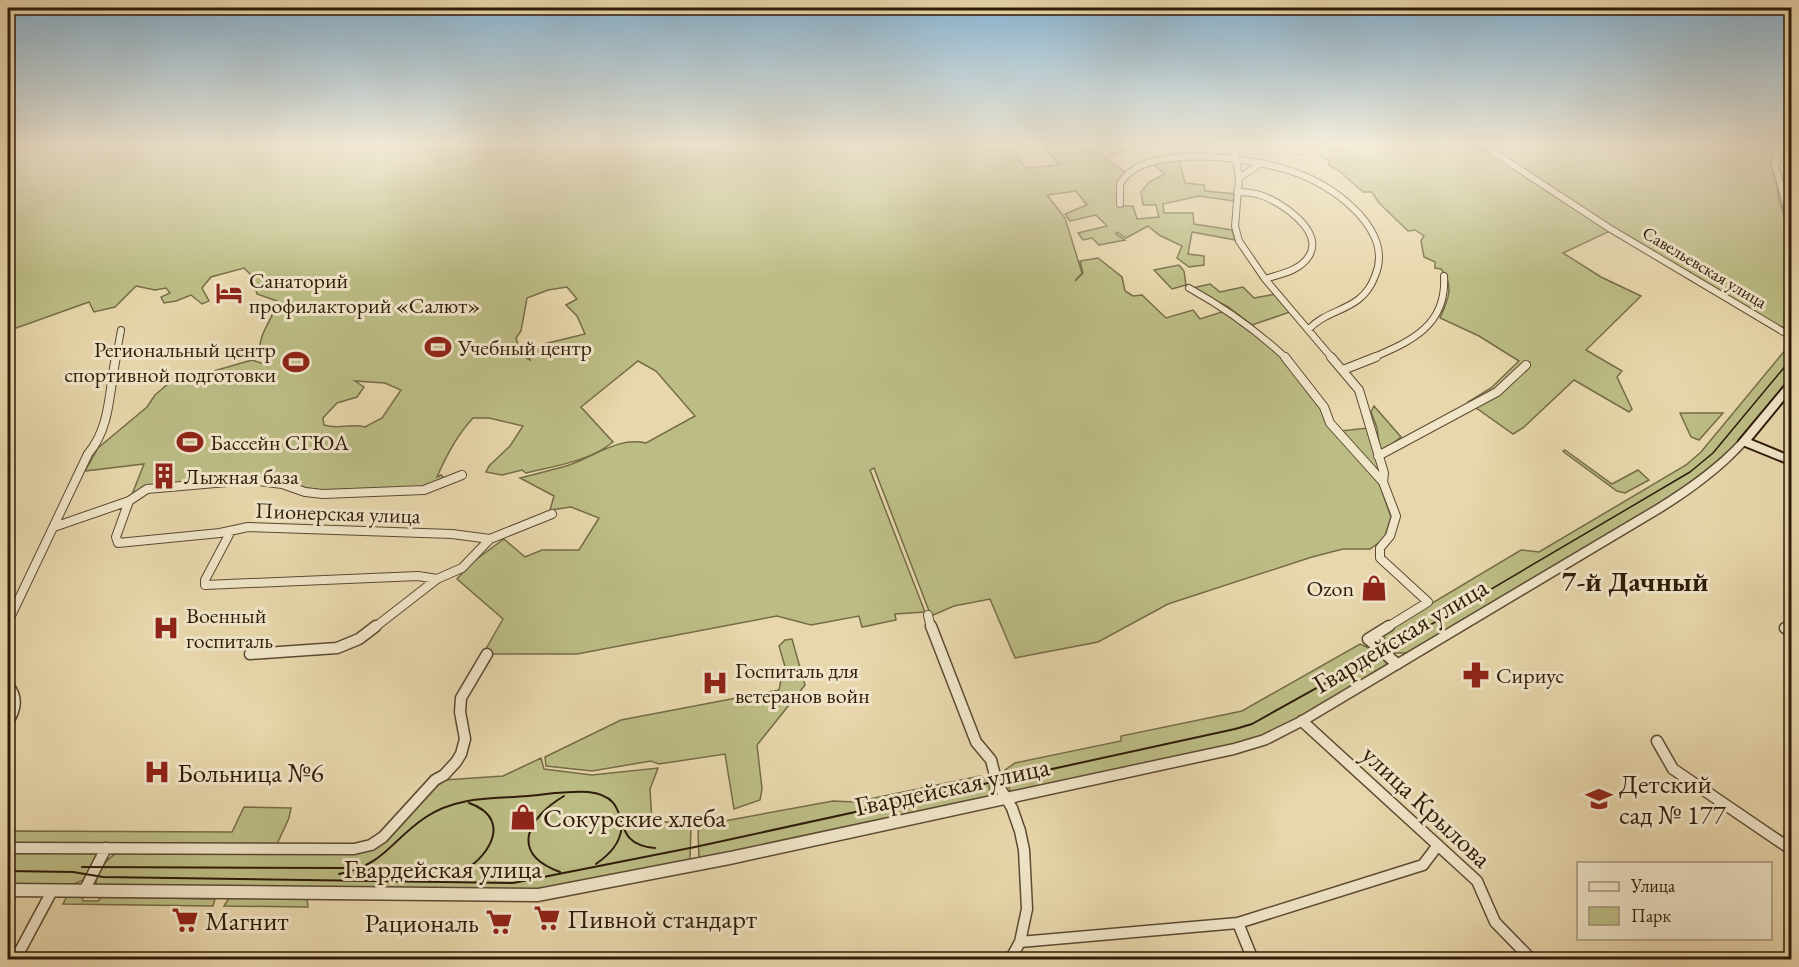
<svg xmlns="http://www.w3.org/2000/svg" width="1799" height="967" viewBox="0 0 1799 967" font-family="'EB Garamond',serif">
<style>
.green{fill:#bcbd85;stroke:#756c47;stroke-width:1.5;fill-rule:evenodd}
.lines{fill:none;stroke-linecap:round;stroke-linejoin:round}
.minor-far2-casing{stroke:#5c4a32;stroke-width:8}
.minor-far1-casing{stroke:#5c4a32;stroke-width:10}
.minor-casing{stroke:#5c4a32;stroke-width:13}
.tertiary-casing{stroke:#5c4a32;stroke-width:3}
.secondary-casing{stroke:#2e1b09;stroke-width:4}
.minor-far2{stroke:#f0e5c9;stroke-width:6}
.minor-far1{stroke:#f0e5c9;stroke-width:8}
.minor{stroke:#f0e5c9;stroke-width:10}
.tertiary{fill:#f0e5c9;fill-rule:evenodd}
.secondary{fill:#f0e5c9;fill-rule:evenodd}
.tram-far1{stroke:#2e1b09;stroke-width:1.5}
.tram{stroke:#2e1b09;stroke-width:2}
.labels{text-anchor:middle;dominant-baseline:central;stroke-width:6;stroke-linejoin:round;paint-order:stroke}
.far-street-label{font-size:18px;fill:#2e1b09;stroke:#f0e5c9}
.poi-label{font-size:22px;fill:#2e1b09;stroke:#f0e5c9;text-anchor:start}
.street-label{font-size:22px;fill:#2e1b09;stroke:#f0e5c9}
.near-street-label{font-size:27px;fill:#2e1b09;stroke:#f0e5c9}
.near-poi-label{font-size:27px;fill:#2e1b09;stroke:#f0e5c9;text-anchor:start}
.district-label{font-size:28px;font-weight:bold;fill:#2e1b09;stroke:#f0e5c9}
</style>
<rect width="100%" height="100%" fill="#e8d7ac"/>
<filter id="stains"><feTurbulence type="fractalNoise" baseFrequency=".00333" numOctaves="4"/><feColorMatrix values="0 0 0 0 .2 0 0 0 0 .09 0 0 0 0 .02 0 0 0 .5 -.17"/></filter>
<radialGradient id="worn" r=".72"><stop offset=".6" stop-color="#630" stop-opacity="0"/><stop offset="1" stop-color="#630" stop-opacity=".3"/></radialGradient>
<!-- green -->
<path class="green" d="M 8,144 L 1166,144 L 1128,150 L 1105,158 L 1126,173 L 1117,186 L 1118,206 L 1133,206 L 1137,219 L 1159,217 L 1156,205 L 1143,205 L 1141,192 L 1149,182 L 1165,174 L 1153,164 L 1179,159 L 1185,183 L 1204,185 L 1205,191 L 1235,194 L 1233,201 L 1199,196 L 1163,204 L 1164,213 L 1193,213 L 1194,224 L 1232,230 L 1235,240 L 1192,232 L 1188,254 L 1204,256 L 1204,265 L 1189,267 L 1177,258 L 1182,246 L 1159,235 L 1148,226 L 1126,238 L 1117,232 L 1116,234 L 1125,240 L 1099,245 L 1092,238 L 1083,240 L 1078,233 L 1107,226 L 1096,215 L 1070,221 L 1065,214 L 1087,205 L 1076,191 L 1047,195 L 1065,218 L 1082,273 L 1075,281 L 1083,273 L 1080,261 L 1098,258 L 1122,277 L 1125,291 L 1133,296 L 1142,295 L 1166,318 L 1193,310 L 1200,319 L 1225,311 L 1236,321 L 1240,320 L 1289,363 L 1379,483 L 1391,517 L 1384,539 L 1370,549 L 1343,549 L 1312,557 L 1168,604 L 1098,642 L 1015,658 L 990,599 L 954,606 L 931,616 L 874,468 L 870,470 L 925,612 L 895,614 L 896,620 L 862,627 L 859,616 L 811,625 L 777,616 L 577,654 L 483,654 L 503,619 L 457,579 L 474,561 L 504,539 L 525,557 L 542,550 L 579,550 L 599,518 L 571,507 L 550,510 L 554,496 L 520,478 C 536,474 551,470 566,466 C 593,458 618,436 646,443 L 695,416 L 656,371 L 638,361 L 581,407 L 613,442 C 590,461 555,466 526,473 L 522,470 L 502,475 L 486,472 L 489,466 L 510,446 L 523,426 L 489,418 L 473,418 C 457,435 446,456 437,477 L 441,475 L 445,479 L 433,487 C 384,489 330,499 284,482 L 156,485 L 131,497 L 144,464 L 85,471 L 98,448 L 147,407 L 155,395 L 168,384 L 252,360 L 267,365 L 264,358 L 259,353 C 260,329 272,323 277,301 L 257,294 L 252,276 L 244,268 L 211,277 L 202,288 L 209,301 L 202,304 L 191,295 L 176,301 L 164,303 L 161,297 L 170,293 L 166,288 L 155,290 L 136,286 L 115,307 L 94,312 L 89,302 L 8,331 ZM 1043,145 L 1059,165 L 1026,168 L 1010,147 ZM 567,287 L 577,299 L 566,305 L 577,316 L 585,334 L 527,348 L 530,360 L 521,355 L 516,338 L 521,331 L 527,298 L 548,290 ZM 355,381 L 385,383 L 401,390 L 382,418 L 365,427 C 351,423 339,430 324,425 L 323,418 L 337,403 L 357,397 L 364,387 Z
M 1315,144 L 1770,144 L 1776,159 L 1770,164 L 1774,168 L 1779,199 L 1791,241 L 1791,325 L 1787,329 L 1777,325 L 1614,229 L 1563,253 L 1601,277 L 1641,296 L 1586,350 L 1622,371 L 1617,377 L 1632,409 L 1629,412 L 1574,380 L 1523,428 L 1513,434 L 1468,402 L 1491,388 L 1519,361 L 1479,336 L 1440,318 C 1448,300 1455,285 1441,269 L 1435,268 L 1435,262 L 1424,257 L 1421,241 L 1424,236 L 1415,230 L 1408,231 L 1379,203 L 1372,192 L 1363,192 L 1338,170 L 1329,165 L 1328,159 L 1322,157 Z
M 1774,144 L 1791,144 L 1791,228 C 1786,211 1773,176 1780,159 Z
M 1179,265 L 1184,271 L 1186,285 L 1172,289 L 1154,270 Z
M 1210,284 L 1220,292 L 1243,287 L 1254,298 L 1276,294 L 1290,312 L 1252,325 L 1228,307 L 1192,288 Z
M 1791,343 L 1791,378 L 1720,462 L 1679,492 L 1407,653 L 1394,653 L 1386,646 L 1384,635 L 1387,630 L 1521,550 L 1539,552 L 1686,465 L 1701,452 Z
M 1374,406 L 1401,437 L 1384,450 L 1380,450 L 1377,428 L 1371,412 Z
M 1680,413 L 1723,413 L 1699,440 L 1691,437 Z
M 1368,428 L 1381,471 L 1380,474 L 1340,431 Z
M 1565,450 L 1612,484 L 1638,470 L 1649,480 L 1625,493 L 1617,491 L 1565,453 L 1563,451 Z
M 792,639 L 805,685 L 757,745 L 762,789 L 760,800 L 734,809 L 725,754 L 659,764 L 651,761 L 592,771 L 546,766 L 545,757 L 621,720 L 779,690 L 781,680 L 788,677 L 779,646 L 785,640 Z
M 1360,644 L 1375,651 L 1386,660 L 1386,665 L 1305,715 L 1265,735 L 1232,745 L 1015,793 L 1010,791 L 1005,770 L 1015,763 L 1121,741 L 1121,736 L 1242,711 Z
M 541,758 L 544,769 L 592,775 L 658,768 L 650,789 L 652,822 L 680,822 L 691,828 L 690,859 L 685,863 L 533,890 L 99,886 L 96,883 C 97,871 106,859 117,853 L 367,850 L 437,784 L 444,780 L 503,776 Z
M 980,776 L 989,781 L 990,797 L 702,859 L 699,858 L 698,832 L 700,827 L 708,824 L 833,801 L 855,802 Z
M 244,807 L 291,808 L 289,818 L 277,844 L 8,843 L 8,831 L 232,832 Z
M 8,850 L 96,853 L 98,857 L 83,880 L 70,886 L 8,886 Z
M 67,896 L 82,896 L 83,901 L 98,901 L 102,897 L 215,899 L 213,906 L 63,904 Z
M 229,898 L 307,898 L 308,907 L 224,906 Z"/>
<g class="lines">
<!-- minor-far2 casing -->
<g class="minor-far2-casing">
<path id="minor-far2" d="M 1237,144 L 1234,146 L 1239,178 L 1235,226 L 1239,241 L 1265,279 L 1332,358
M 1277,144 L 1302,151
M 1481,144 L 1609,228 L 1792,337
M 1772,144 L 1778,160 L 1774,163 C 1781,183 1785,204 1792,225
M 1239,178 L 1261,163
M 1237,192 C 1245,192 1253,193 1260,195 C 1280,201 1325,231 1309,256 C 1300,271 1280,274 1265,279
M 1120,204 L 1120,184 C 1144,139 1264,159 1302,175 C 1324,184 1343,197 1359,214 C 1375,232 1385,252 1375,276 C 1362,312 1329,307 1309,329
M 1189,288 C 1225,308 1256,330 1286,358
M 116,358 L 121,330
M 1372,358 C 1412,341 1447,325 1444,276"/>
</g>
<!-- minor-far1 casing -->
<g class="minor-far1-casing">
<path id="minor-far1" d="M 1285,357 L 1324,407 L 1330,423 L 1383,482 L 1396,516 L 1390,536 L 1380,548 L 1380,558 L 1428,602 L 1386,628
M 1331,357 L 1359,390 L 1384,473 L 1383,482
M 1343,370 L 1376,357
M 1378,456 L 1497,392 L 1526,365
M 129,501 L 116,537 L 118,543 L 220,533 L 248,527 L 452,534 L 490,539 L 552,514
M 54,527 L 129,501 L 147,489 L 250,480 L 282,484 L 305,492 L 323,494 L 424,490 L 462,475
M 231,531 L 205,580 L 205,585 L 418,576 L 437,579
M 928,615 L 931,628
M 8,622 L 88,454 C 111,427 109,390 116,357
M 374,628 L 437,579 L 462,568 L 490,539"/>
</g>
<!-- minor casing -->
<g class="minor-casing">
<path id="minor" d="M 931,626 L 976,742 L 991,760 L 997,783 L 1012,808 L 1020,831 L 1024,850 L 1027,909 L 1020,942 L 1010,960
M 1389,626 L 1368,639 L 1397,664
M 1785,628 L 1792,632
M 250,654 L 337,648 L 359,639 L 376,626
M 8,685 C 18,698 16,708 8,722
M 1302,721 L 1477,881 L 1495,922 L 1532,960
M 1657,741 L 1673,769 L 1792,850
M 8,848 L 354,849 L 371,845 L 383,837 L 435,780 L 444,775 L 456,762 L 461,754 L 465,739 L 460,712 L 461,698 L 487,654
M 84,891 L 106,848
M 1238,923 L 1253,960
M 1020,942 L 1238,923 L 1423,865 L 1438,845
M 15,960 L 52,891"/>
</g>
<!-- tertiary casing -->
<g class="tertiary-casing">
<path id="tertiary" d="M 1744,438 L 1747,439 L 1748,441 L 1747,443 C 1722,471 1693,492 1661,512 L 1306,724 L 1267,744 L 1234,754 L 730,864 L 538,901 L 8,896 L 8,884 L 538,889 L 730,852 L 1234,744 L 1261,736 L 1298,718 L 1655,506 C 1686,487 1716,466 1741,439 Z"/>
</g>
<!-- secondary casing -->
<g class="secondary-casing">
<path id="secondary" d="M 1792,380 L 1792,390 L 1751,440 L 1792,457 L 1792,465 L 1740,444 L 1739,441 L 1789,381 Z"/>
</g>
<!-- minor-far2 -->
<use href="#minor-far2" class="minor-far2"/>
<!-- minor-far1 -->
<use href="#minor-far1" class="minor-far1"/>
<!-- minor -->
<use href="#minor" class="minor"/>
<!-- tertiary -->
<use href="#tertiary" class="tertiary"/>
<!-- secondary -->
<use href="#secondary" class="secondary"/>
<!-- tram-far1 -->
<path class="tram-far1" d="M 1781,144 L 1792,182
M 1425,628 L 1690,472 L 1713,453 L 1792,358"/>
<!-- tram -->
<path class="tram" d="M 596,864 C 610,854 620,844 622,826
M 82,867 L 346,868
M 8,871 L 73,872 L 103,877 L 513,883 L 695,847 L 1235,729 L 1252,724 L 1428,626
M 560,872 C 509,853 527,818 564,796
M 339,874 C 385,865 391,840 426,817 C 457,796 493,799 528,796 C 548,794 568,791 588,792 C 639,797 603,844 655,848
M 445,879 C 481,870 520,821 469,803"/>
</g>
<!-- sky -->
<linearGradient id="sky" x2="0" y2="1"><stop stop-color="#89b5d4"/><stop offset="0.52" stop-color="#f5edda"/><stop offset="1" stop-color="#f5edda" stop-opacity="0"/></linearGradient>
<rect width="1799" height="279" fill="url(#sky)"/>
<!-- icons -->
<defs>
<g id="hotel-bare" transform="scale(2.07)"><path d="M-6-4.5h1.5V1H6V5H4.5V3h-9V5H-6ZM-4 0a1.8 1.8 0 1 1 3.6 0ZM.5 0V-2.5h3Q6-2.5 6 0Z" fill="#8f2418" stroke="#f0e5c9" stroke-width="2.5" paint-order="stroke"/></g>
<g id="stadium-bare" transform="scale(2.07)"><path d="M0-5a6.5 5 0 1 0 0 10a6.5 5 0 1 0 0-10ZM-3.5-1.8h7v3.6h-7Z" fill="#8f2418" stroke="#f0e5c9" stroke-width="2.5" paint-order="stroke"/></g>
<g id="building-bare" transform="scale(2.07)"><path d="M-4-6H4V6H1V3H-1V6H-4ZM-2.5-4.3h1.7v1.8h-1.7ZM.8-4.3h1.7v1.8H.8ZM-2.5-1h1.7V.8h-1.7ZM.8-1h1.7V.8H.8Z" fill="#8f2418" stroke="#f0e5c9" stroke-width="2.5" paint-order="stroke"/></g>
<g id="shop-bare" transform="scale(2.07)"><path d="M-5-2.5h2.3a2.7 3.5 0 0 1 5.4 0H5L5.5 6h-11ZM-1.5-2.5h3a1.5 2.3 0 0 0-3 0Z" fill="#8f2418" stroke="#f0e5c9" stroke-width="2.5" paint-order="stroke"/></g>
<g id="hospital-bare" transform="scale(2.07)"><path d="M-5-5h3v3.5h4V-5h3V5h-3V1.5h-4V5h-3Z" fill="#8f2418" stroke="#f0e5c9" stroke-width="2.5" paint-order="stroke"/></g>
<g id="pharmacy-bare" transform="scale(2.07)"><path d="M-2-6h4v4h4v4h-4v4h-4v-4h-4v-4h4Z" fill="#8f2418" stroke="#f0e5c9" stroke-width="2.5" paint-order="stroke"/></g>
<g id="school-bare" transform="scale(2.07)"><path d="M0-5L7-2L0 1L-7-2ZM-4 1L0 2.5L4 1V4Q0 6-4 4Z" fill="#8f2418" stroke="#f0e5c9" stroke-width="2.5" paint-order="stroke"/></g>
<g id="supermarket-bare" transform="scale(2.07)"><path d="M-6-5.5h2.5l.6 2H6L4.5 2H-2.5L-4.4-4H-6ZM-1.5 3.2a1.3 1.3 0 1 0 .1 0ZM3 3.2a1.3 1.3 0 1 0 .1 0Z" fill="#8f2418" stroke="#f0e5c9" stroke-width="2.5" paint-order="stroke"/></g>
</defs>
<g fill-rule="evenodd">
<use href="#hotel-bare" x="229" y="293"/>
<use href="#stadium-bare" x="438" y="347"/>
<use href="#stadium-bare" x="296" y="362"/>
<use href="#stadium-bare" x="190" y="442"/>
<use href="#building-bare" x="164" y="476"/>
<use href="#shop-bare" x="1374" y="588"/>
<use href="#hospital-bare" x="166" y="628"/>
<use href="#pharmacy-bare" x="1476" y="675"/>
<use href="#hospital-bare" x="715" y="683"/>
<use href="#hospital-bare" x="157" y="772"/>
<use href="#school-bare" x="1599" y="799"/>
<use href="#shop-bare" x="523" y="817"/>
<use href="#supermarket-bare" x="547" y="918"/>
<use href="#supermarket-bare" x="185" y="920"/>
<use href="#supermarket-bare" x="499" y="922"/>
</g>
<g class="labels">
<!-- far-street labels -->
<g class="far-street-label">
<text transform="translate(1705 267) rotate(31)">Савельевская улица</text>
</g>
<!-- poi labels -->
<g class="poi-label">
<text x="249" y="280">Санаторий<tspan x="249" dy="25">профилакторий «Салют»</tspan></text>
<text x="458" y="347">Учебный центр</text>
<text x="276" y="349" text-anchor="end">Региональный центр<tspan x="276" dy="25">спортивной подготовки</tspan></text>
<text x="210" y="442">Бассейн СГЮА</text>
<text x="184" y="476">Лыжная база</text>
<text x="1354" y="588" text-anchor="end">Ozon</text>
<text x="186" y="615">Военный<tspan x="186" dy="25">госпиталь</tspan></text>
<text x="735" y="670">Госпиталь для<tspan x="735" dy="25">ветеранов войн</tspan></text>
<text x="1496" y="675">Сириус</text>
</g>
<!-- street labels -->
<g class="street-label">
<text transform="translate(338 513) rotate(2)">Пионерская улица</text>
</g>
<!-- near-street labels -->
<g class="near-street-label">
<text transform="translate(1400 635) rotate(-31)">Гвардейская улица</text>
<text transform="translate(952 786) rotate(-12)">Гвардейская улица</text>
<text transform="translate(1427 806) rotate(43)">улица Крылова</text>
<text x="443" y="868">Гвардейская улица</text>
</g>
<!-- near-poi labels -->
<g class="near-poi-label">
<text x="177" y="772">Больница №6</text>
<text x="1619" y="783">Детский<tspan x="1619" dy="31">сад № 177</tspan></text>
<text x="543" y="817">Сокурские хлеба</text>
<text x="567" y="918">Пивной стандарт</text>
<text x="205" y="920">Магнит</text>
<text x="479" y="922" text-anchor="end">Рациональ</text>
</g>
<!-- district labels -->
<g class="district-label">
<text x="1635" y="581">7-й Дачный</text>
</g>
</g>
<!-- margin -->
<rect width="1799" height="967" fill="none" stroke="#e8d7ac" stroke-width="30"/>
<rect x="9" y="9" width="1781" height="949" fill="none" stroke="#2e1b09" stroke-width="3"/>
<rect x="15" y="15" width="1769" height="937" fill="none" stroke="#2e1b09" stroke-width="1.5"/>
<!-- legend -->
<rect x="1577" y="862" width="195" height="78" fill="#f0e5c9" stroke="#a2947c" stroke-width="1.5"/>
<rect x="1589" y="882" width="30" height="9" fill="#f0e5c9" stroke="#a2947c" stroke-width="1.5"/>
<text x="1631" y="892" font-size="18" fill="#2e1b09">Улица</text>
<rect x="1589" y="907" width="30" height="18" fill="#bcbd85" stroke="#a2947c" stroke-width="1.5"/>
<text x="1631" y="922" font-size="18" fill="#2e1b09">Парк</text>
<rect width="100%" height="100%" filter="url(#stains)"/>
<rect width="100%" height="100%" fill="url(#worn)"/>
</svg>
